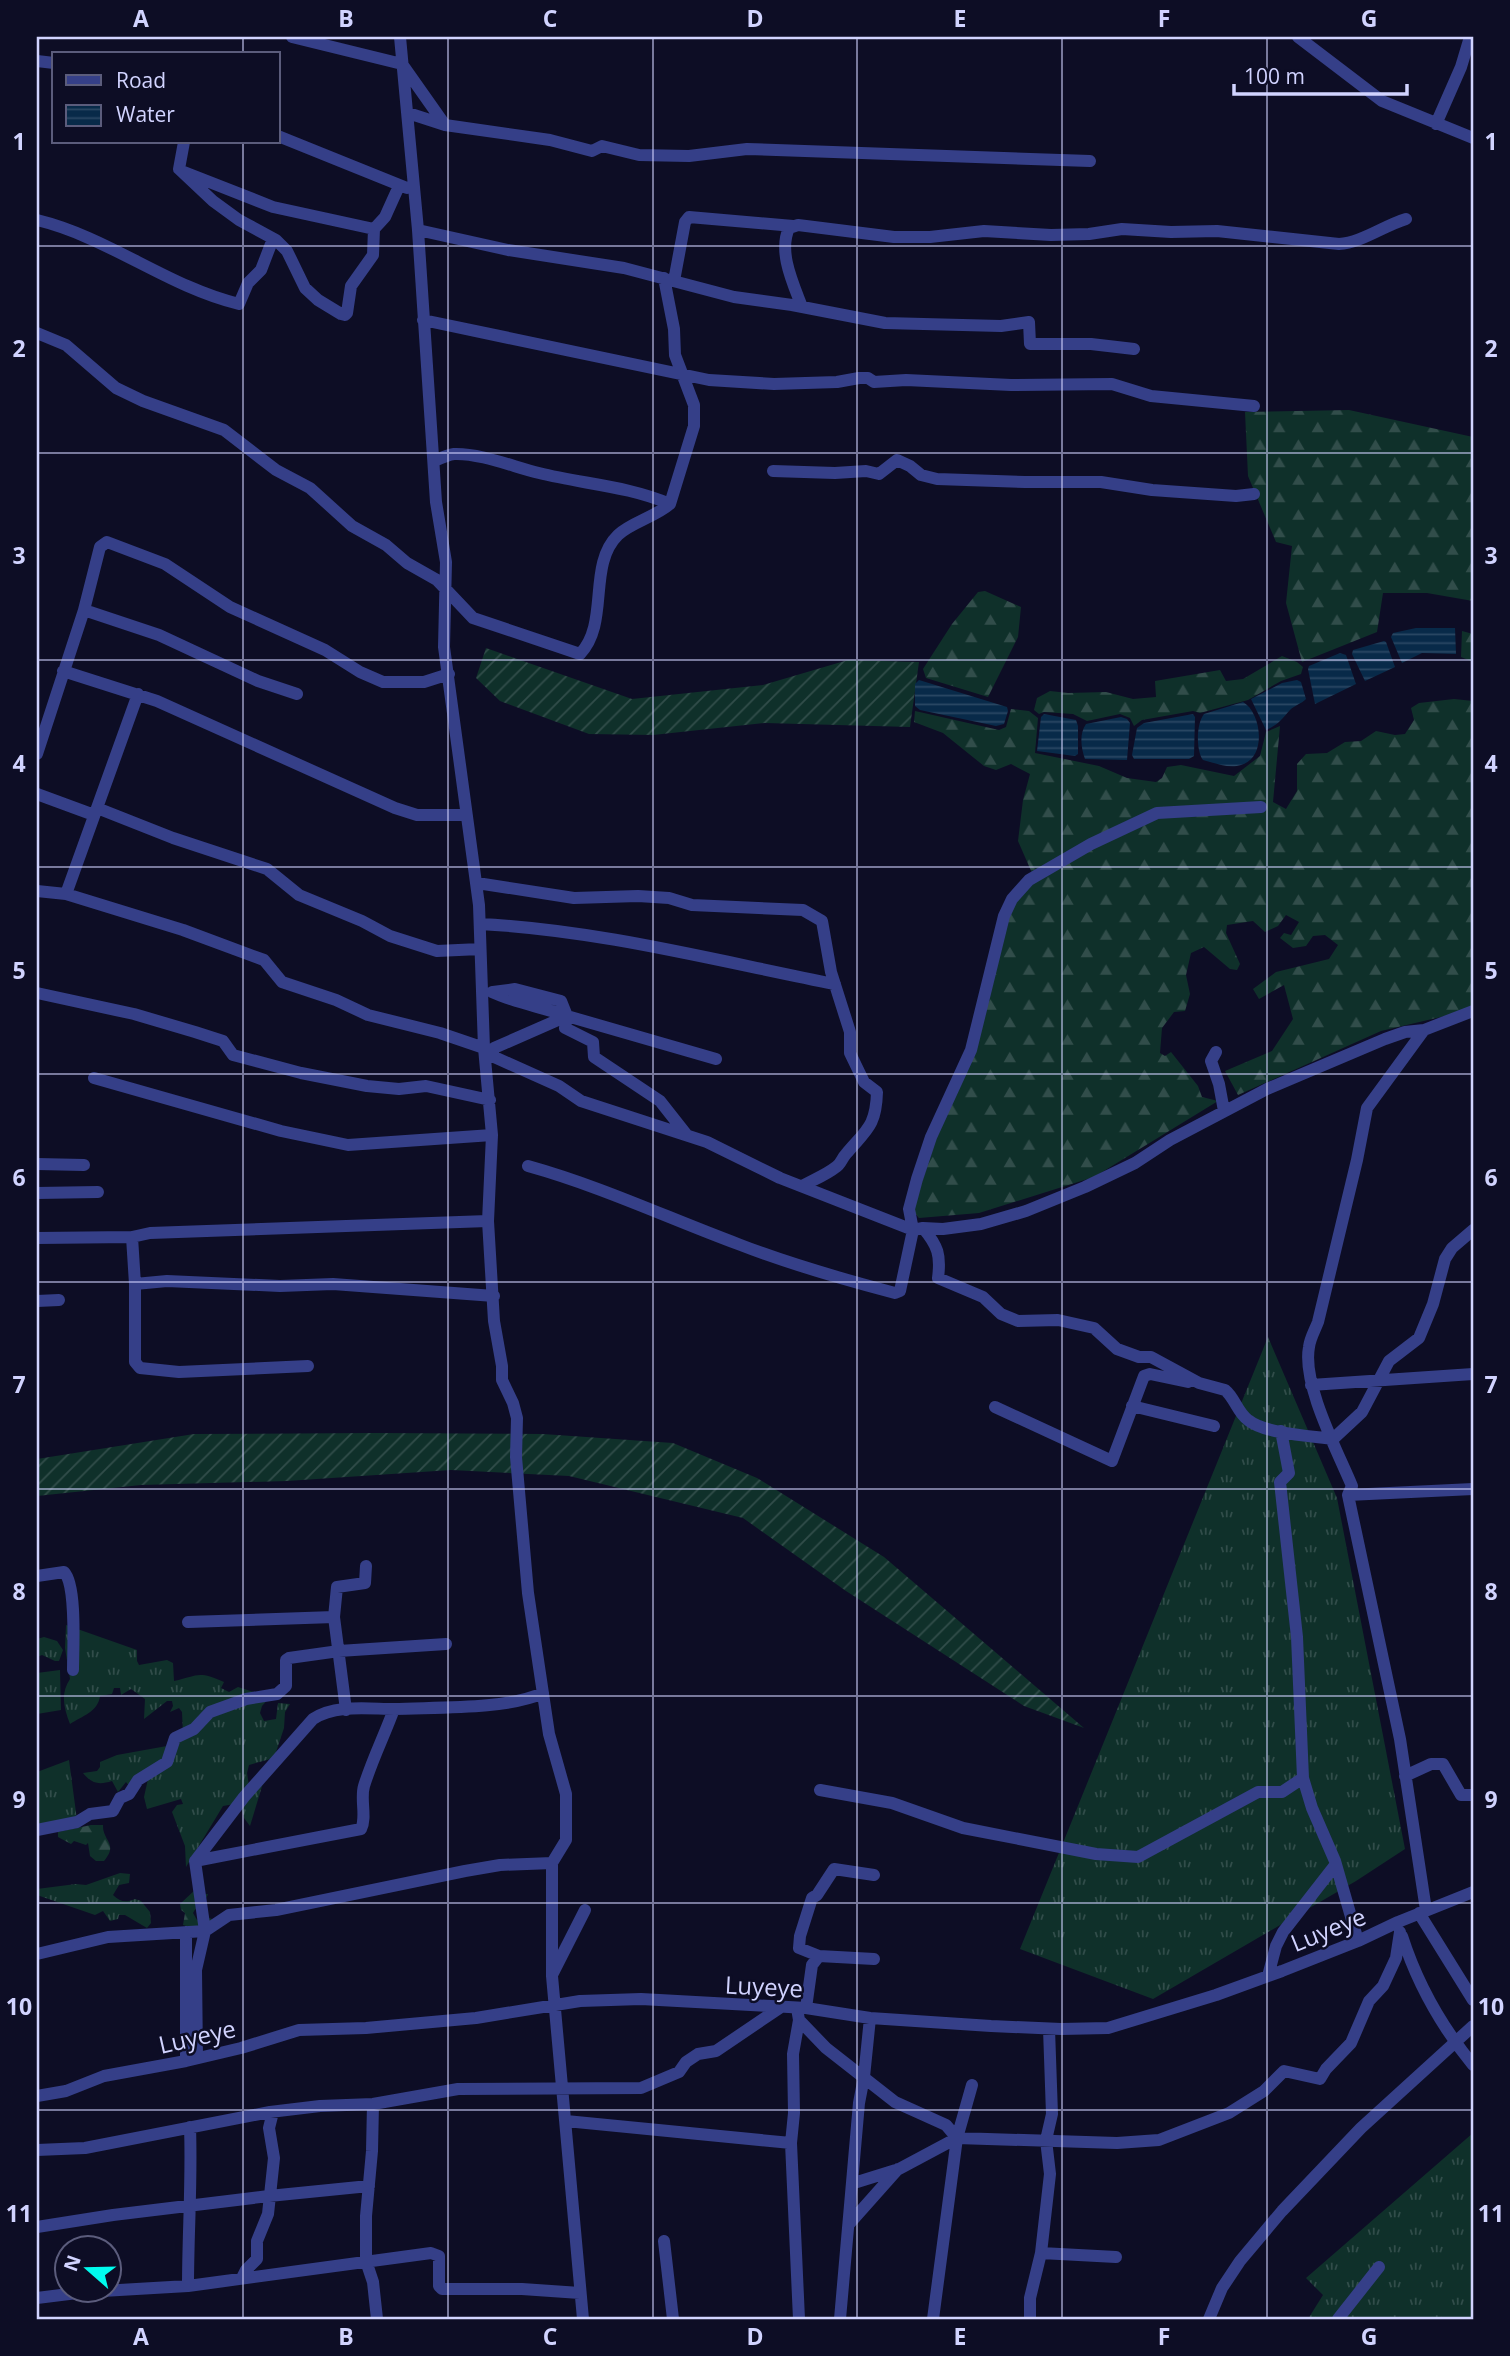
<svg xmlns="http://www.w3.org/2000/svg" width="1510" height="2356" viewBox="0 0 1510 2356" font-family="'Open Sans',sans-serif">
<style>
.grass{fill:url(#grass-tufts)}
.forest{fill:url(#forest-firs)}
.garden{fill:url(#garden-furrows)}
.water{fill:url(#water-rules)}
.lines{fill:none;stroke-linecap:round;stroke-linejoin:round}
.minor{stroke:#353f88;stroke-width:12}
.grid{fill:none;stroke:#d1d3ff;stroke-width:2;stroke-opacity:0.55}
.labels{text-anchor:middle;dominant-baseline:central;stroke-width:5;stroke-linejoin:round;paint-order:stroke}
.street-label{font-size:24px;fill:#d1d3ff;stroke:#0d0d25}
.neatline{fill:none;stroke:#d1d3ff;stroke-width:2.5}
.grid-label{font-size:23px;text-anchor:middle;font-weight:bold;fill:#d1d3ff}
</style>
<defs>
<pattern id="grass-tufts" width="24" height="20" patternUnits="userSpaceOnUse" patternTransform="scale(1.75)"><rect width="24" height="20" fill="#0f302a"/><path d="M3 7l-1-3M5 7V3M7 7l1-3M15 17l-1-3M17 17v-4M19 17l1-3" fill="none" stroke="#314d4a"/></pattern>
<pattern id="forest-firs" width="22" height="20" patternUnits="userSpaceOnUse" patternTransform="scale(1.75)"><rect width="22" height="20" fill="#0f302a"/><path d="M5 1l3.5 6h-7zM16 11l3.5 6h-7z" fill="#314d4a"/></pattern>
<pattern id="garden-furrows" width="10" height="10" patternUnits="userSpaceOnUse" patternTransform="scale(1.75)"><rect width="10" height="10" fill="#0f302a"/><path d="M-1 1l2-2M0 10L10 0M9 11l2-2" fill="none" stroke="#314d4a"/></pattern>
<pattern id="water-rules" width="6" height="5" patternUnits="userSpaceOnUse" patternTransform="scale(1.75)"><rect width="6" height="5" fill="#082a49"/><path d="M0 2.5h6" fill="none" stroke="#2b4864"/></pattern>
</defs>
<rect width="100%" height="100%" fill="#0d0d25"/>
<!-- grass -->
<path class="grass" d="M 1268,1337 L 1337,1498 L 1405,1849 L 1356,1881 L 1153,1999 L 1020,1949 Z
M 66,1625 L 137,1650 L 137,1661 L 139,1665 L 167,1660 L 173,1663 L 174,1681 C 198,1676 197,1670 224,1682 L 221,1688 L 229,1692 L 238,1687 L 270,1697 L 262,1706 L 260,1713 L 264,1721 L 276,1719 L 278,1703 L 290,1704 L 285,1712 L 284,1728 L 274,1758 L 249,1765 L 247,1773 L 249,1786 L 263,1783 L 250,1826 L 244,1818 L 240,1803 L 223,1806 L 186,1867 L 185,1846 L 172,1812 L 177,1805 L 183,1804 L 181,1799 L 147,1809 L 144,1797 L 148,1779 L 130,1787 L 126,1782 L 118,1792 L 112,1781 C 99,1785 92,1784 83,1773 L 97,1771 L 100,1767 L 100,1762 L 117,1755 L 167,1746 L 183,1734 L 182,1712 L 179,1708 L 170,1712 L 173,1706 L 172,1701 L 167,1701 L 144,1719 L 145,1699 L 131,1689 L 121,1695 L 120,1688 L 114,1688 L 112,1694 L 100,1696 C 98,1712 82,1716 70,1724 C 64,1708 60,1694 70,1679 L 65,1648 Z
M 44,1637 L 57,1641 L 63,1650 L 59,1661 L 55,1661 L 42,1655 L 37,1657 L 37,1639 Z
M 60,1670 L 61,1710 L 37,1714 L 37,1673 Z
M 69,1760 L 77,1820 L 37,1827 L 37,1772 Z
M 120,1873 L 130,1874 L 129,1883 L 119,1885 L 113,1895 C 120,1902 126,1903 135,1899 L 141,1901 L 150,1912 L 151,1923 L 147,1928 L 125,1915 L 119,1915 L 118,1919 L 110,1921 L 103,1911 L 95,1915 L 37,1895 L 37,1889 L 76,1884 L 86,1885 Z
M 1473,2133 L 1473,2319 L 1308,2319 L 1323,2295 L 1306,2278 Z"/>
<!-- forest -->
<path class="forest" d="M 1349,410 L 1473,437 L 1473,601 L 1427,593 L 1383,593 L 1377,632 L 1302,662 L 1286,603 L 1292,546 L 1276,542 L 1248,476 L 1245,412 Z
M 985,591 L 1021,607 L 1018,637 L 988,697 L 926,678 L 923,669 L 952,624 L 978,592 Z
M 1462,631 L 1473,634 L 1473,662 L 1461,657 Z
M 1282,656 L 1297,662 L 1303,667 L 1301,674 L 1281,681 L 1248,700 L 1200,713 L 1193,711 L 1142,720 L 1134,726 L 1130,718 L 1120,714 L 1087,721 L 1073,714 L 1044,712 L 1039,714 L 1034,710 L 1037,698 L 1050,691 L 1068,693 L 1106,692 L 1133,699 L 1156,697 L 1155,681 L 1220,670 L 1226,681 L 1243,679 Z
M 1454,699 L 1473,701 L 1473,1006 L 1462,1012 L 1381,1031 L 1238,1095 L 1225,1071 L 1272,1051 L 1293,1019 L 1284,985 L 1259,999 L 1253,989 L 1276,972 L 1329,959 L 1338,945 L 1325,935 L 1313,936 L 1306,946 L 1293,948 L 1280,938 L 1284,933 L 1291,935 L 1299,922 L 1286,915 L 1278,926 L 1265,932 L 1253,921 L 1227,925 L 1226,933 L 1240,964 L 1237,970 L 1230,969 L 1204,947 L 1191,953 L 1186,975 L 1190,994 L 1185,1011 L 1174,1012 L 1162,1028 L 1160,1053 L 1165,1056 L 1171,1052 L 1198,1086 L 1202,1097 L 1218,1101 L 1094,1177 L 979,1213 L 919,1218 L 910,1206 L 953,1092 L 1008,917 L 1032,873 L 1018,841 L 1023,800 L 1030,774 L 1011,764 L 996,770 L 984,766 L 943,733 L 914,722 L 915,711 L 999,730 L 1006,727 L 1011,709 L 1029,711 L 1038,718 L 1035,753 L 1099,766 L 1127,778 L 1156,782 L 1162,778 L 1167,767 L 1181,765 L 1234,776 L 1260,756 L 1266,732 L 1280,726 L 1273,802 L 1286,809 L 1297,791 L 1297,764 L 1306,754 L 1327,753 L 1345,742 L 1361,741 L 1376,731 L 1395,735 L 1405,734 L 1414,720 L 1411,708 L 1419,703 Z
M 91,1825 L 103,1825 C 102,1841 119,1843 104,1861 L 96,1861 L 90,1856 L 88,1843 L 86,1845 L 74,1841 L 71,1844 L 58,1837 L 58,1832 Z
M 196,1889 L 199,1895 L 208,1894 C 205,1903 197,1905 193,1913 L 197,1920 L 206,1917 L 215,1920 L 196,1929 L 183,1925 L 185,1913 L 181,1910 L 180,1904 Z"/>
<!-- garden -->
<path class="garden" d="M 486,648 L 632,699 L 763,685 L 848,660 L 919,662 L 910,727 L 765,723 L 653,735 L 589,734 L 500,701 L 476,678 Z
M 374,1433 L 543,1434 L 673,1443 L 757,1478 L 884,1557 L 1084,1728 L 1024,1706 L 846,1591 L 743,1518 L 569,1476 L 451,1470 L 287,1481 L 141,1485 L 37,1496 L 37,1459 L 194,1434 Z"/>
<!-- water -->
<path class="water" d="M 1416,628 L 1455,628 L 1456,654 L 1422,653 L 1402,663 L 1391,637 L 1393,633 Z
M 1384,641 L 1386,642 L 1395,667 L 1365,681 L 1352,654 L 1353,650 Z
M 1340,653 L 1346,655 L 1356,684 L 1315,704 L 1308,669 L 1309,666 Z
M 919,680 L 1007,707 L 1008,711 L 1004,724 L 996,726 L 920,710 L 915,706 L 915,684 Z
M 1297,680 L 1301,682 L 1306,699 C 1301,704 1295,705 1290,710 C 1282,719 1278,725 1266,730 L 1251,699 L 1282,683 Z
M 1243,702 C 1261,712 1268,757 1241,765 C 1229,769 1215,763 1203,760 C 1196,751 1196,724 1204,714 Z
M 1044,714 L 1076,720 L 1078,726 L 1078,754 L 1075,756 L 1037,751 L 1041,717 Z
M 1193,714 L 1195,717 L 1194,756 L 1189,759 L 1134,759 L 1132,755 L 1137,728 L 1144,723 Z
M 1121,717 L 1127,719 L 1130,723 L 1127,760 L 1085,759 C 1081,748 1079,734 1086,724 Z"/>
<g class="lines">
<!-- minor -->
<path class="minor" d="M 292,37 L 402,64 L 445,125
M 400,37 L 418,230 L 436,502 L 446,562 L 444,647 L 479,905 L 484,1048 L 492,1135 L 488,1221 L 494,1321 L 502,1366 L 502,1380 L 513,1403 L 517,1418 L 516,1457 L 528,1593 L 549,1734 L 566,1794 L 566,1840 L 552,1863 L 552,1976 L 583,2319
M 1298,37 L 1382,101 L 1473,138
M 37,61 L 54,63
M 408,113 L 445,125 L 550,140 L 592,151 L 602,146 L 639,155 L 689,156 L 747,149 L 1090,161
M 1436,124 L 1461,67 L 1470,37
M 278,136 L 407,188
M 184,142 L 179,169 L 213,201 L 239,220 L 276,240 L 287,251 L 305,288 L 318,300 L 341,314 L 345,315 L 347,313 L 351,286 L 373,255 L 374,229 L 385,217 L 399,186
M 184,172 L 273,207 L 374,229
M 37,220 C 108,237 168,287 239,304 L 248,283 L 261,270 L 271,244 L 276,240
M 418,230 L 508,250 L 624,268 L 734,297 L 792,305 L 885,323 L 1001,326 L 1029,322 L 1030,344 L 1091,344 L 1134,349
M 674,281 L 685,222 L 689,217 L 793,226
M 802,307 C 793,283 778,252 789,228 L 798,225 L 894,237 L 930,237 L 984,231 L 1051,235 L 1089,234 L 1122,229 L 1171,232 L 1217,231 L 1339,244 C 1361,243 1383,226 1406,219
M 423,320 L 709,380 L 774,384 L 837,382 L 859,378 L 868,378 L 874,382 L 906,380 L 1011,385 L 1112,384 L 1151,396 L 1254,406
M 37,333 L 66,345 L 116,388 L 143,401 L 224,430 L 276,470 L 310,488 L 352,526 L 386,545 L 407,563 L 437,580 L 473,618 L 580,654 C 610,623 587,565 618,535 C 630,523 655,517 670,504 L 694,426 L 694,405 L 675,355 L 674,329 L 664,278
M 434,461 C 441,458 447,455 454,454 C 480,453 514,467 539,473 C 583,484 628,486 670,504
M 773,471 L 835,473 L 866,471 L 879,474 L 897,460 L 910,466 L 921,475 L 937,479 L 1025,482 L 1101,482 L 1152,490 L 1236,496 L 1254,494
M 84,610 L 159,635 L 258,681 L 297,694
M 63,671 L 157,701 L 395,808 L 417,815 L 466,815
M 37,754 L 84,610 L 100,547 L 107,542 L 165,564 L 230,607 L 325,650 L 360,672 L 383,682 L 424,682 L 449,674
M 37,794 L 94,815
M 1261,807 L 1157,813 L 1091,844 L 1029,880 L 1012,899 L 1004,916 L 971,1050 L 931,1137 L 917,1179 L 909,1209 L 913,1230 L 923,1228 C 938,1246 941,1255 938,1278 L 983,1297 L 1001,1314 L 1018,1321 L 1058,1320 L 1094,1328 L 1117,1349 L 1139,1357 L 1151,1357 L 1199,1383 L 1225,1390 C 1235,1398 1237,1412 1248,1420 C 1265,1434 1311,1436 1333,1439 L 1362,1412 L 1389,1361 L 1419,1338 L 1433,1304 L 1445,1259 L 1452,1248 L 1473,1230
M 97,808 L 173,838 L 267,869 L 299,895 L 362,921 L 390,936 L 437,951 L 480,949
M 477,883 L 574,898 L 638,896 L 669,898 L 692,905 L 803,910 L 822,921 L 831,972 L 850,1032 L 850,1053 L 864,1082 L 877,1092 C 876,1127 866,1130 846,1154 C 842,1158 841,1164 836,1167 C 826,1175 813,1180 802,1186
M 37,891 L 66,894 L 183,930 L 264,960 L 282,982 L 336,1000 L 368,1015 L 440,1033 L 484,1048 L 492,1056 L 559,1086 L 581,1101 L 707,1142 L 780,1178 L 913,1230 L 900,1291 L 895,1293 C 842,1279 789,1264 738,1244 C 668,1218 600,1186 528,1166
M 66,894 L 138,694
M 480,924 C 600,930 717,961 835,984
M 492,992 C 516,1003 542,1007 567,1016 L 565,1028 L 593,1042 L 594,1057 L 660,1101 L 686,1134
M 493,992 L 515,989 L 561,1001 L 567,1016 L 716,1059
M 37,993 L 134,1014 L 195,1032 L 223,1041 L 233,1055 L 301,1073 L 367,1086 L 399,1089 L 426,1086 L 490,1100
M 1424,1030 L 1367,1108 L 1357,1160 L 1318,1322 C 1315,1330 1310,1338 1309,1347 C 1302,1384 1337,1450 1352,1486 L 1348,1495 L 1400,1739 L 1426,1910
M 1216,1052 L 1211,1061 L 1219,1084 L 1224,1111
M 492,1056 L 494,1048 L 567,1016
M 94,1078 L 281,1131 L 348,1145 L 492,1135
M 37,1164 L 84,1165
M 37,1193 L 98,1192
M 923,1228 L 943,1229 L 981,1224 L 1026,1211 L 1085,1187 L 1135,1163 L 1170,1140 L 1267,1089 L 1385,1039 L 1405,1032 L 1424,1030 L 1473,1011
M 132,1237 L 135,1284 L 167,1281 L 280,1286 L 333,1284 L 494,1296
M 37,1238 L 132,1237 L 150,1233 L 488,1221
M 135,1284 L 135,1362 L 140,1368 L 179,1372 L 308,1366
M 37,1301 L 59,1300
M 1311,1385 L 1473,1374
M 1132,1406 L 1214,1426
M 995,1407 L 1112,1461 L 1144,1376 L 1150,1374 L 1188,1382
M 1281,1431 L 1289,1473 L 1280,1482 L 1297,1637 L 1303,1778 L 1312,1808 L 1335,1861 L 1358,1941
M 1348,1495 L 1473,1489
M 37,1576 L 64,1572 C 77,1585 73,1650 73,1670
M 188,1622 L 334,1617
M 346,1710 L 334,1617 L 337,1587 L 365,1583 L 366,1566
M 1405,1776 L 1431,1764 L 1443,1764 L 1461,1795 L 1473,1795
M 820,1790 L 892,1803 L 963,1828 L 1096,1854 L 1138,1857 L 1258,1792 L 1282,1792 L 1303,1778
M 37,1830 L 77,1822 L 90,1814 L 113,1811 L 120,1798 L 129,1794 L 138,1780 L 167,1762 L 175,1738 L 194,1729 L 210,1712 L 246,1699 L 277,1694 L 286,1686 L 286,1660 L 289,1658 L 339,1651 L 446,1644
M 196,1860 L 244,1797 L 313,1719 C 335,1704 369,1709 394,1709
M 1419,1913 L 1473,2000
M 186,1932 L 186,2061
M 1402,1936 C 1417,1983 1442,2027 1473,2065
M 37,1954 L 108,1937 L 205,1931 L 229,1915 L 276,1910 L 465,1871 L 500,1865 L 552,1863
M 819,1956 L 799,1948 L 800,1936 L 812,1898 L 817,1895 L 834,1869 L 874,1875
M 553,1973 L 585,1910
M 1268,1976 L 1276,1946 L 1283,1932 L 1336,1864
M 797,2008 L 799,2020 L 793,2054 L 794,2113 L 791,2143 L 799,2319
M 806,2008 L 812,1965 L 819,1956 L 874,1959
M 799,2020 L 826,2048 L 895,2102 L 946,2125 L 957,2138
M 197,2058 L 196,1970 L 205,1931 L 195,1861 L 361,1829 C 367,1817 360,1799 364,1786 C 372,1760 385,1734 394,1709 C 436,1707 505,1710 543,1693
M 37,2096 L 66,2091 L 104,2076 L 186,2061 L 241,2048 L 299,2030 L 366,2028 L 476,2018 L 580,2001 L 641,1999 L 806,2008 L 870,2018 L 991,2026 L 1061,2029 L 1108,2028 L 1216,1995 L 1282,1971 L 1358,1941 L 1398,1922 L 1473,1892
M 373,2104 L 372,2151 L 366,2216 L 366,2261 L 373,2282 L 377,2319
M 566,2121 L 791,2143
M 37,2150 L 85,2148 L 270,2112 L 320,2106 L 373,2104 L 458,2089 L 641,2088 L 679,2072 L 686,2062 L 698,2054 L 716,2051 L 781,2007
M 854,2183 L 899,2169 L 957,2138 L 1117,2143 L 1159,2140 L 1229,2113 L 1264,2091 L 1284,2071 L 1320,2079 L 1326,2069 L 1351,2043 L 1369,2001 L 1383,1986 L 1396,1958 L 1400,1932
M 850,2223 L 898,2169
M 37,2227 L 113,2215 L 269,2196 L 369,2186
M 664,2241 L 673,2319
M 1041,2253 L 1116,2257
M 242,2278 L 246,2270 L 257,2259 L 257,2241 L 268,2214 L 274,2158 L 269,2128 L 273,2112
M 188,2286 C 188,2233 192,2180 190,2127
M 37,2298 L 85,2292 L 188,2286 L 431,2253 L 439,2256 L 439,2286 L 442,2289 L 522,2289 L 580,2293
M 840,2319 L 859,2103 L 864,2077 L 870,2018
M 933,2319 L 957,2138 L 972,2085
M 1030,2319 L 1030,2298 L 1041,2253 L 1050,2174 L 1046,2140 L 1052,2114 L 1049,2029
M 1209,2319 L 1222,2288 L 1240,2261 L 1282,2211 L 1361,2128 L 1473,2026
M 1338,2319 L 1379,2267"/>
</g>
<!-- grid -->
<path class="grid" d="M 243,37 L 243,54M 448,37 L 448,2319M 653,37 L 653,2319M 857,37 L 857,2319M 1062,37 L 1062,2319M 1267,37 L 1267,2319M 243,142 L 243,2319M 37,246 L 1473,246M 37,453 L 1473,453M 37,660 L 1473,660M 37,867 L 1473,867M 37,1074 L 1473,1074M 37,1282 L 1473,1282M 37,1489 L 1473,1489M 37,1696 L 1473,1696M 37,1903 L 1473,1903M 37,2110 L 1473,2110"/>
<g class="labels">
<!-- street labels -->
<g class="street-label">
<text transform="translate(1328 1929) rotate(-22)">Luyeye</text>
<text transform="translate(764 1986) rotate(3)">Luyeye</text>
<text transform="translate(197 2036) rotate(-13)">Luyeye</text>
</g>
</g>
<!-- border -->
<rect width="1510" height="2356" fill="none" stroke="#0d0d25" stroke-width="77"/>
<!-- legend -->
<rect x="52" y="52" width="228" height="91" fill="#0d0d25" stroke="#5b5c7c" stroke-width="2"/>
<rect x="66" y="75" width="35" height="10" fill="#353f88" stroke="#5b5c7c" stroke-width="2"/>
<text x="116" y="88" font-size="21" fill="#d1d3ff">Road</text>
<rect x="66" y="105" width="35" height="21" fill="url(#water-rules)" stroke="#5b5c7c" stroke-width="2"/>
<text x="116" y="122" font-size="21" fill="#d1d3ff">Water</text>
<!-- north arrow -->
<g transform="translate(88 2269) rotate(290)"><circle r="33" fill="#0d0d25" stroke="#5b5c7c" stroke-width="2"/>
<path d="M0-5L12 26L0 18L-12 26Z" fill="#00fcee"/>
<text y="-10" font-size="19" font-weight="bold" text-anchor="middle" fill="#d1d3ff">N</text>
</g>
<!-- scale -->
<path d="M1234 84v10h173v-10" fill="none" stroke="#d1d3ff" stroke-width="3.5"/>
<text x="1244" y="84" font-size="21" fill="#d1d3ff" stroke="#0d0d25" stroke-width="5" paint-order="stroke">100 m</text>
<rect x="38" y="38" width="1434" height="2280" class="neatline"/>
<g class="grid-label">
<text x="141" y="27">A</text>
<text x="346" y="27">B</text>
<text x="550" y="27">C</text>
<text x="755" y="27">D</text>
<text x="960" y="27">E</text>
<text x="1164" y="27">F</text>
<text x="1369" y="27">G</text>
<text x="19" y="150">1</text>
<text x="1491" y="150">1</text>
<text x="19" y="357">2</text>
<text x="1491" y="357">2</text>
<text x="19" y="564">3</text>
<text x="1491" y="564">3</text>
<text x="19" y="772">4</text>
<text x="1491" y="772">4</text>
<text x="19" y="979">5</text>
<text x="1491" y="979">5</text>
<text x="19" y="1186">6</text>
<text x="1491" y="1186">6</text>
<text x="19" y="1393">7</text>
<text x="1491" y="1393">7</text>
<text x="19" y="1600">8</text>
<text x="1491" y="1600">8</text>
<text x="19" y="1808">9</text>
<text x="1491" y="1808">9</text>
<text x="19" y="2015">10</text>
<text x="1491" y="2015">10</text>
<text x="19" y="2222">11</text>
<text x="1491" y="2222">11</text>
<text x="141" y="2345">A</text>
<text x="346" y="2345">B</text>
<text x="550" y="2345">C</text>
<text x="755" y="2345">D</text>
<text x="960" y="2345">E</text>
<text x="1164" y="2345">F</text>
<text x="1369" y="2345">G</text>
</g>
</svg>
